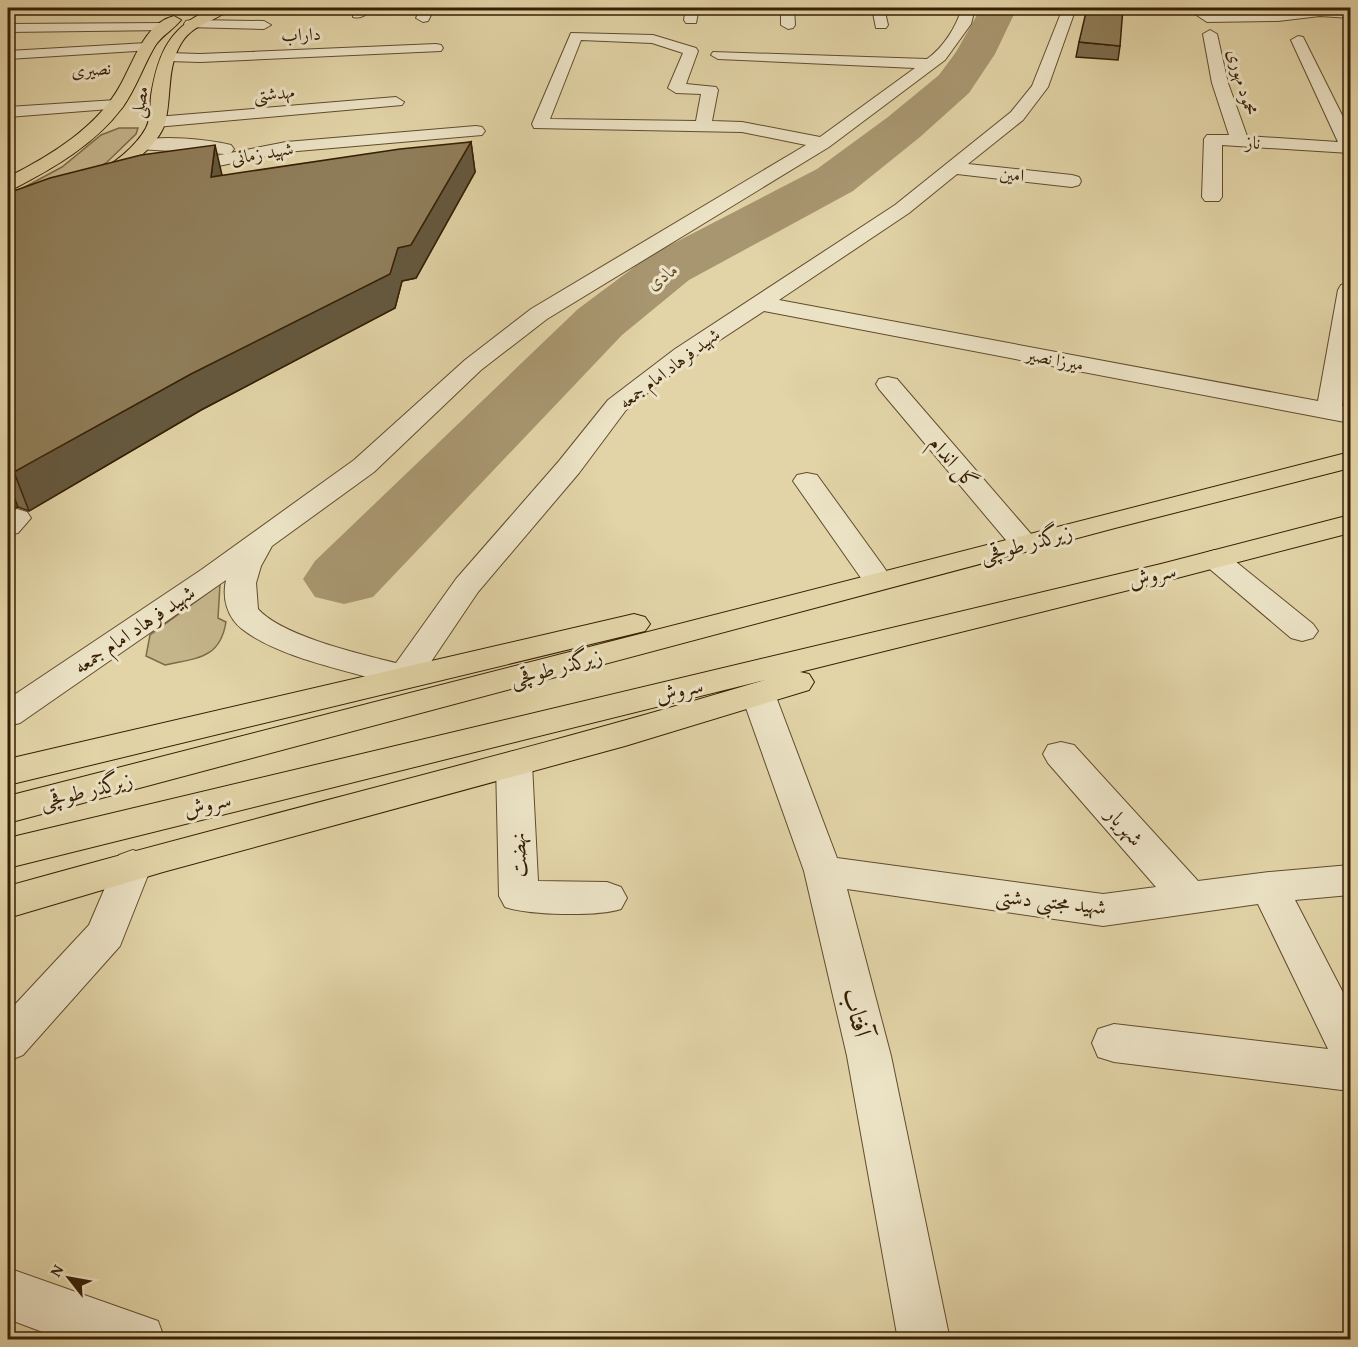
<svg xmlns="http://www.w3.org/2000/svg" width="1358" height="1347" viewBox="0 0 1358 1347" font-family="'Gentium Book Plus',Amiri,serif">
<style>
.green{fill:#c5b58b;stroke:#7e6a48;stroke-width:1.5}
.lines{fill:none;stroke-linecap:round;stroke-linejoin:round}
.river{fill:#a89670;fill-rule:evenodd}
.minor-casing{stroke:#614c2d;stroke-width:2}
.major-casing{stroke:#361f04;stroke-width:2}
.minor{fill:#ece3c6;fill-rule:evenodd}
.major{fill:#e2d4a7;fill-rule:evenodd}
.wall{fill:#7b6c4d;stroke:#361f04;stroke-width:1.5}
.shaded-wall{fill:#64583e;stroke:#361f04;stroke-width:1.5}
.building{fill:#8f7d59;stroke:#361f04;stroke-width:1.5}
.labels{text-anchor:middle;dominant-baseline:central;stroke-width:6;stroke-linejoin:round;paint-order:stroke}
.far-street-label{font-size:18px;fill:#361f04;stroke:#ece3c6}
.far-water-label{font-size:18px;font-style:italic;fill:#5e492a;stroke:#ece3c6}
.street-label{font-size:21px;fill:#361f04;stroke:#ece3c6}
.near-street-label{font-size:26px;fill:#361f04;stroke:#ece3c6}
</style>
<rect width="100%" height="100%" fill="#e2d4a7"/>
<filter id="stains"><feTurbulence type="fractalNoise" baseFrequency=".00333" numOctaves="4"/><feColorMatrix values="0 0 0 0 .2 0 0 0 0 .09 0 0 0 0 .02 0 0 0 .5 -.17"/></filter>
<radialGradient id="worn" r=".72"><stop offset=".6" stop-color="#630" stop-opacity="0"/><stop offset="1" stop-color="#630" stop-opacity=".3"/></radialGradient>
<!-- green -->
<path class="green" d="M 119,128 L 138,128 L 136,134 L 106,163 L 78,181 L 8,196 L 62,167 L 101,135 Z
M 220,584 L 218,618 L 226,622 C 220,659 197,658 165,665 L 146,656 L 150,635 Z"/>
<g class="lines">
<!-- river -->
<path class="river" d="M 981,8 L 1017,8 L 995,54 L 969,93 L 920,137 L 853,191 L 689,280 L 622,335 L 373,597 L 344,604 L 315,597 L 303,579 L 315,561 L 578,309 L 649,256 L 817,169 L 888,117 L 939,75 L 956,52 Z"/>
<!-- minor casing -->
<g class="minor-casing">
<path id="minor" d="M 342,8 L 371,8 C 366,15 362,19 353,17 L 353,12 L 343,11 Z
M 421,8 L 458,8 L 459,9 L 452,13 L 432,13 L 428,21 L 423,22 L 416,18 Z
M 686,8 L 699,8 L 696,23 L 686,23 L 684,20 Z
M 781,8 L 794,8 L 795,25 L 793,28 L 788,29 L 781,25 Z
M 872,8 L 884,8 L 888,25 L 886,28 L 876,28 Z
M 962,8 L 975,8 L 971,24 L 945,60 L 829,147 L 547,319 L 481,370 L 374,472 L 272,546 L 261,566 L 256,583 L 258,609 C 282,636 360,654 396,663 L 456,579 L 559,461 L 608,400 L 675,349 L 895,205 L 1011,112 L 1032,86 L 1063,8 L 1076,8 L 1048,87 L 1023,120 L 968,164 L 1072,175 L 1079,177 L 1081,181 L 1079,185 L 1072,187 L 957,174 L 909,213 L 779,300 L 1318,401 L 1338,290 L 1341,285 L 1349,283 L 1350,352 L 1342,406 L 1350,407 L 1350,423 L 764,311 L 691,359 L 626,410 L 579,473 L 478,592 L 416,684 C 411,685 407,687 402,686 C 391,685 378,680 367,677 C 328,666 274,654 242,629 C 227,617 222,598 226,580 L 20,723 L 8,726 L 8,699 L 201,570 L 354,460 L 465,360 L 531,309 L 806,145 L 742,132 L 534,128 L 532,124 L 571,33 L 653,35 L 696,48 L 698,51 L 686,84 L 716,87 L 718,90 L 712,121 L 742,122 L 820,137 L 915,68 L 718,59 L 711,55 L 713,52 L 927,59 C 944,47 956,27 962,8 ZM 581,40 L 652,43 L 683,53 L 668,88 L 676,93 L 701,94 L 696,121 L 550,119 Z
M 1186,8 L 1201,8 L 1210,14 L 1255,13 L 1248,8 L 1265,8 L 1279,13 L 1320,8 L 1350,10 L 1350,18 L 1320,16 L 1278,21 L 1207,22 Z
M 191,20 L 264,21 L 271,25 L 264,29 L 186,27 L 184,24 L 186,21 Z
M 163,23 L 168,24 L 170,27 L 168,30 L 8,32 L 8,24 Z
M 1210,30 L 1217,34 L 1228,83 L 1247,136 L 1338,142 L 1291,40 L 1298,36 L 1303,37 L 1350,131 L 1350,153 L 1222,145 L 1222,197 L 1219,201 L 1205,201 L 1202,197 L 1204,139 L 1207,135 L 1229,135 L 1212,83 L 1203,34 Z
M 147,43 L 154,47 L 152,50 L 8,59 L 8,51 Z
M 436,44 L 441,45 L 443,48 L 441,51 L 200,62 L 168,61 L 161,57 L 168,53 L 200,54 Z
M 396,97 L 404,102 L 402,105 L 156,127 L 148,122 L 156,117 Z
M 116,100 L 122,102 L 124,105 L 122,108 L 8,117 L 8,107 Z
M 476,126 L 482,127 L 485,131 L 482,135 L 286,152 L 175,175 L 169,174 L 166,170 L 169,166 L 225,154 L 137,149 L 134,145 L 137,141 C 162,135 206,139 231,145 L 234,149 L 231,153 L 225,154 L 286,142 Z
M 888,377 L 897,379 L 1031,534 L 1036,540 L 1031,546 L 1021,549 L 1011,546 L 879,389 L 876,384 L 879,379 Z
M 807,473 L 817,475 L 883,566 L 887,572 L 883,578 L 872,581 L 861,578 L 793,481 L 797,475 Z
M 17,509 L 27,512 L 31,518 L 18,533 L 8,535 L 8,512 Z
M 1215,550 L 1225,553 L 1313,624 L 1318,631 L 1313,638 L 1302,641 L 1291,638 L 1205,565 L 1200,559 L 1205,553 Z
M 758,683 L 770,686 L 775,694 L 837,858 L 1103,894 L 1156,887 L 1048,763 L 1043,754 L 1048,745 L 1061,742 L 1074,745 L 1198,881 L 1269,872 L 1350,865 L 1350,895 L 1295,900 L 1350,1006 L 1350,1091 L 1114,1062 L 1098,1057 L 1092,1043 L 1098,1029 L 1114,1024 L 1328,1049 L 1258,904 L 1103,926 L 847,889 L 891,1056 L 950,1340 L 898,1340 L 847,1056 L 804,871 L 741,694 L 746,686 Z
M 514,751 L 527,755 L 532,764 L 538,881 L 607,882 L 621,887 L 627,898 L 621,909 C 596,917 530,915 505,907 L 499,896 L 496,764 L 501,755 Z
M 133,850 L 147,855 L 152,865 L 120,946 L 23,1055 L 8,1061 L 8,1012 L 89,925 L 119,855 Z
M 8,1268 L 158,1321 L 165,1340 L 64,1340 L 8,1319 Z"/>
</g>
<!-- major casing -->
<g class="major-casing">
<path id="major" d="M 213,8 L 230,8 C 217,22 195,22 182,42 C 166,67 172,96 165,123 C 154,164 48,218 8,226 L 8,213 C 50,197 123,170 146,128 C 151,118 150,106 151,96 C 158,52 170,26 213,8 Z
M 174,16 L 181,20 C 173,30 162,35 155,46 C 143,66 136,89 122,108 C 95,144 54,168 15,188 L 8,189 L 8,177 C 50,156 98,127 121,84 C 134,61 145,23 174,16 Z
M 1350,452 L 1350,468 L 1115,528 L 8,823 L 8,796 Z
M 1350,515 L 1350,533 L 1177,578 L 800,672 L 809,674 L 814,682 L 809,690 L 625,746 L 163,872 L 8,918 L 8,886 C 260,815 514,755 765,680 L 8,868 L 8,838 L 1161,564 Z
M 634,614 L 645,617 L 650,624 L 645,631 L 8,785 L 8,759 Z"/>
</g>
<!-- minor -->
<use href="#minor" class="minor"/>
<!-- major -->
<use href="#major" class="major"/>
</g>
<!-- wall -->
<path class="wall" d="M 1079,42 L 1120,46 L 1118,60 L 1076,57 Z
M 471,142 L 475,172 L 416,278 L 402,281 L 395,308 L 201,410 L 29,511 L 18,507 L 9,509 L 8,508 L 8,193 L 222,176 Z"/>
<!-- shaded-wall -->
<path class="shaded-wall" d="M 471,142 L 475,172 L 416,278 L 402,281 L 395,308 L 201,410 L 29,511 L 14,472 L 398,248 Z
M 215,145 L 222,175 L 219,208 L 211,177 Z
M 8,481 L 18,507 L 9,509 L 8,505 Z"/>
<!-- building -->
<path class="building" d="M 1087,8 L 1123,8 L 1120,46 L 1079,42 Z
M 471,142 L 411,245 L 398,248 L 390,274 L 191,374 L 14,472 L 8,470 L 8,193 L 50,178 L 141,155 L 215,145 L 211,177 L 400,149 Z"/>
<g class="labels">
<!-- far-street labels -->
<g class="far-street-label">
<text transform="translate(301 34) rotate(-2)">داراب</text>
<text transform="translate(91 69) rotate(-4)">نصیری</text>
<text transform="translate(1243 82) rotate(74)">محمود مهوری</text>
<text transform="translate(274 93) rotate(-5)">مهدشتی</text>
<text transform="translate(139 102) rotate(-80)">مصلی</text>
<text transform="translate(1253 142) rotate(4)">ناز</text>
<text transform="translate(262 153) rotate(-10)">شهید زمانی</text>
<text transform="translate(1012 174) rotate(6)">امین</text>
<text transform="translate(1055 359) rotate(11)">میرزا نصیر</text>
<text transform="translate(669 368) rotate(-37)">شهید فرهاد امام جمعه</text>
</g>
<!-- far-water labels -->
<g class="far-water-label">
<text transform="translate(662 276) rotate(-35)">مادی</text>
</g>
<!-- street labels -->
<g class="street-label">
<text transform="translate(954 462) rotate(49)">گل اندام</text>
<text transform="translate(1026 543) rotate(-15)">زیرگذر طوقچی</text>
<text transform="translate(1152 575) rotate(-14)">سروش</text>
<text transform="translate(134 629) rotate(-34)">شهید فرهاد امام جمعه</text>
<text transform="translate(556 667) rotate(-15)">زیرگذر طوقچی</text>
<text transform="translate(679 690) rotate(-14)">سروش</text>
<text transform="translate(86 790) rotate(-14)">زیرگذر طوقچی</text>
<text transform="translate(207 804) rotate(-14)">سروش</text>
<text transform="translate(1125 826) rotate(48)">شهریار</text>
<text transform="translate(518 855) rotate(-92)">نهضت</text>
<text transform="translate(1051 901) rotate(6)">شهید مجتبی دشتی</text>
</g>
<!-- near-street labels -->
<g class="near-street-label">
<text transform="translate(858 1012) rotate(76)">آفتاب</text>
</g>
</g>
<!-- margin -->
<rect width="1358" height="1347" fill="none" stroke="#e2d4a7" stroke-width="30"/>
<rect x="9" y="9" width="1340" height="1329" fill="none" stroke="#361f04" stroke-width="3"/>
<rect x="15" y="15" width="1328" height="1317" fill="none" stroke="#361f04" stroke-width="1.5"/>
<!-- north arrow -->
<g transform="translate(69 1278) rotate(301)" stroke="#ece3c6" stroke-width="4.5" paint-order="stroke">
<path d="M0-4.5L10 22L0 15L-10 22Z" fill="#361f04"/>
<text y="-9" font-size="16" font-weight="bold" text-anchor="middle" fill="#361f04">N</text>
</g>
<rect width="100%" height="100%" filter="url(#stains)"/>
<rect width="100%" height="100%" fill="url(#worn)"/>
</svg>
